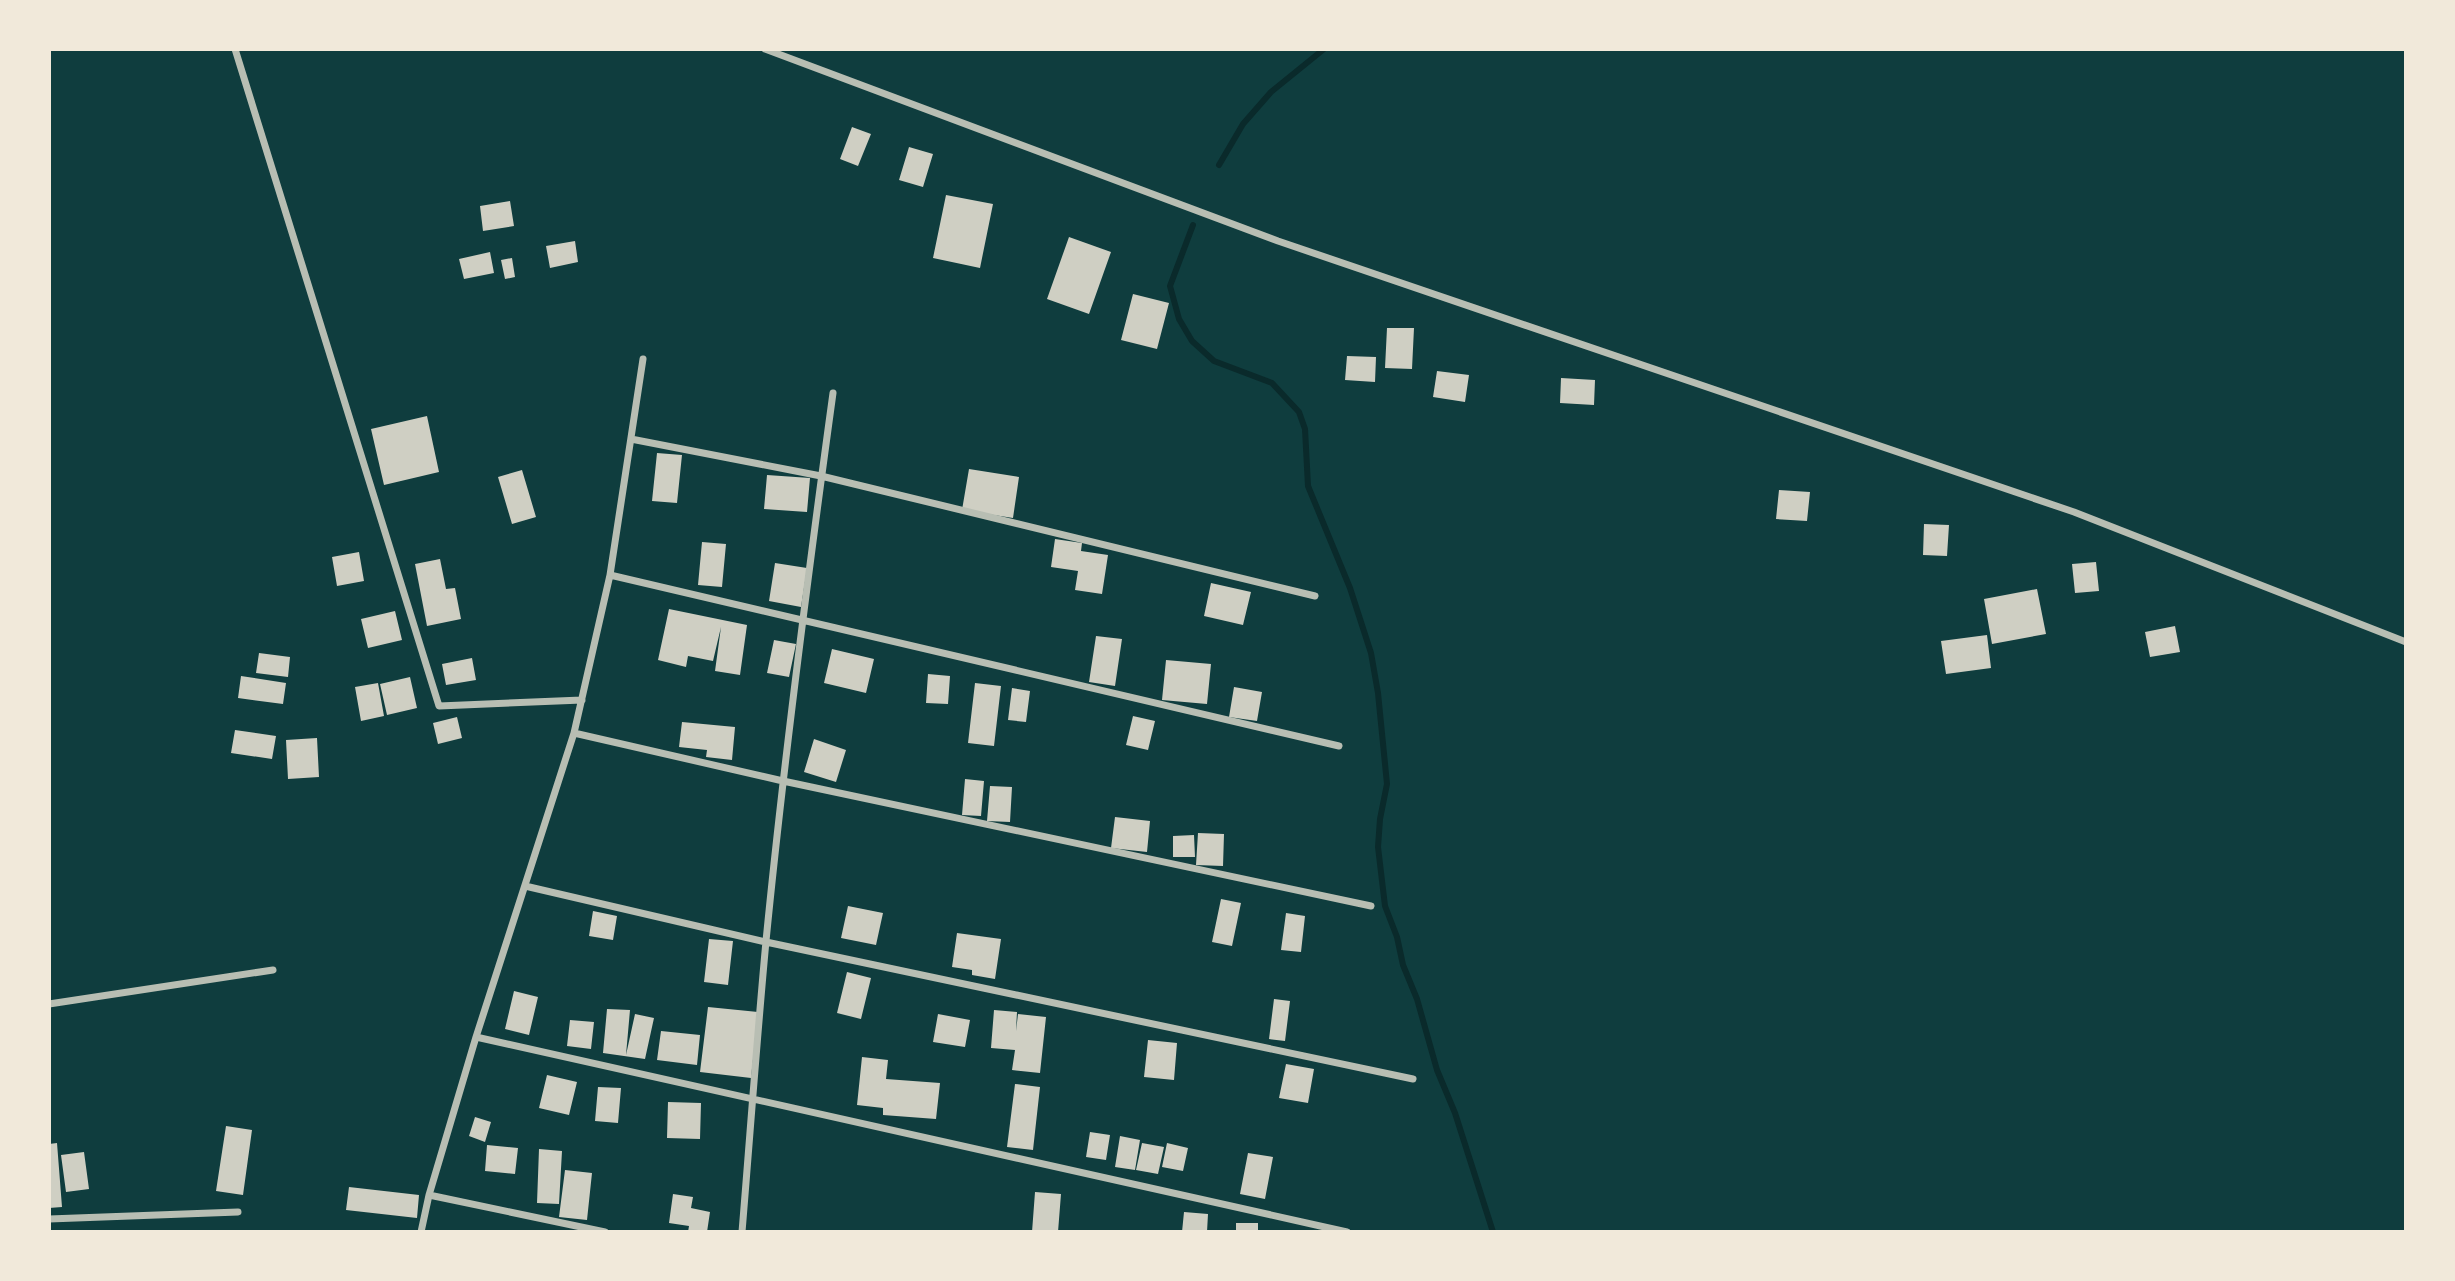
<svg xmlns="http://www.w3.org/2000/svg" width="2455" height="1281" viewBox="0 0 2455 1281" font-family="'Fira Sans',sans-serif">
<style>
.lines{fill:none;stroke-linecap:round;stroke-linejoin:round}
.stream{stroke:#0a2a2b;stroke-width:6}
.building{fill:#cfcfc3}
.minor{stroke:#b8beb3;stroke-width:7}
</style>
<rect width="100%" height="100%" fill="#0f3d3e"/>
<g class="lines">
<!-- stream -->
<path class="stream" d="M 1219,165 L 1243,124 L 1271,92 L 1324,49
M 1193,225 L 1170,286 L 1179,319 L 1192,341 L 1214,361 L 1272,383 L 1299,412 L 1305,429 L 1308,486 L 1350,588 L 1371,653 L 1378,693 L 1387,784 L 1380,819 L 1378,847 L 1385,906 L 1397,937 L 1403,965 L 1417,999 L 1437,1070 L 1455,1113 L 1493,1232"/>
</g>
<!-- building -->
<path class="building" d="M 852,127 L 871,134 L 858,166 L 840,159 Z
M 909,147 L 933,154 L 923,187 L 899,180 Z
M 946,195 L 993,204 L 980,268 L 933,258 Z
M 510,201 L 514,226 L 483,231 L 480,206 Z
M 1069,237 L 1111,252 L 1089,314 L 1047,299 Z
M 575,241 L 578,262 L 550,268 L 546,246 Z
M 490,252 L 494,273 L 464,279 L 459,259 Z
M 512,258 L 515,277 L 505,279 L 501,260 Z
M 1133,294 L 1169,303 L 1157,349 L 1121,340 Z
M 1387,328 L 1414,328 L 1412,369 L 1385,368 Z
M 1347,356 L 1376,357 L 1375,382 L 1345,380 Z
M 1437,371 L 1469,375 L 1465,402 L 1433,397 Z
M 1561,378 L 1595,380 L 1594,405 L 1560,403 Z
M 427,416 L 439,472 L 384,485 L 371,429 Z
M 657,453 L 682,455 L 677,503 L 652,501 Z
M 969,469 L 1019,477 L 1013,518 L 962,510 Z
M 522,470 L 536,517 L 512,524 L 498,477 Z
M 767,475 L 810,478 L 807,512 L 764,509 Z
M 1779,490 L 1810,492 L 1807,521 L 1776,519 Z
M 1924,524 L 1949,525 L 1947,556 L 1923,555 Z
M 1055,539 L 1082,543 L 1081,551 L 1108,555 L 1102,594 L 1075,590 L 1078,571 L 1051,567 Z
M 702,542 L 726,544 L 722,587 L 698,585 Z
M 359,552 L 364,581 L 337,586 L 332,557 Z
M 440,559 L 446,589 L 455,588 L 461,619 L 427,626 L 415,564 Z
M 2096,562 L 2099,591 L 2075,593 L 2072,564 Z
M 775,563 L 807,568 L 801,607 L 769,601 Z
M 1211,583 L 1251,592 L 1243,625 L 1204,616 Z
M 2037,589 L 2046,634 L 1992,644 L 1984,599 Z
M 669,609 L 747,625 L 740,675 L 715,671 L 721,627 L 713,661 L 688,656 L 686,667 L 658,660 Z
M 395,611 L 402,640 L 368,648 L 361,619 Z
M 2175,626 L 2180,652 L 2150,657 L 2145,632 Z
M 1987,635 L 1991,668 L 1946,674 L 1941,641 Z
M 1096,636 L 1122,639 L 1115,686 L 1089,682 Z
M 774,640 L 796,644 L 789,677 L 767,673 Z
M 832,649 L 874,659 L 866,693 L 824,683 Z
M 259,653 L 290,657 L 288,677 L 256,673 Z
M 472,658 L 476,680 L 446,685 L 442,664 Z
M 1166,660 L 1211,664 L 1207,704 L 1162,700 Z
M 928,674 L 950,676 L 948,704 L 926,703 Z
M 241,676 L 286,683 L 283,704 L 238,698 Z
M 410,677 L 417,708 L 387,715 L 380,684 Z
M 378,683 L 384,716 L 361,721 L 355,687 Z
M 975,683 L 1001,686 L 994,746 L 968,743 Z
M 1234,687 L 1262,692 L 1257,721 L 1229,717 Z
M 1012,688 L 1030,691 L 1026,722 L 1008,720 Z
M 1133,716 L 1155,721 L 1148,750 L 1126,745 Z
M 457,717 L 462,738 L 438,744 L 433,723 Z
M 682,722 L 735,727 L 732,760 L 706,757 L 707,750 L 679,747 Z
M 235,730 L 276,736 L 272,759 L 231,753 Z
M 317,738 L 319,777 L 288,779 L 286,740 Z
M 814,739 L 846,750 L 836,782 L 804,772 Z
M 965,779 L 984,781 L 981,816 L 962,815 Z
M 990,786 L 1012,787 L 1010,822 L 987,821 Z
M 1115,817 L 1150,821 L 1147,852 L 1111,848 Z
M 1198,833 L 1224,834 L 1223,866 L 1196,865 Z
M 1194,835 L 1195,857 L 1173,857 L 1173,836 Z
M 1221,899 L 1241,903 L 1232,946 L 1212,942 Z
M 848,906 L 883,913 L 876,945 L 841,938 Z
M 593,911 L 617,916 L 613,940 L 589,936 Z
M 1286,913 L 1305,916 L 1301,952 L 1281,950 Z
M 957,933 L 1001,939 L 995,979 L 972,975 L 972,970 L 952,967 Z
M 709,939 L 733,941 L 728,985 L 704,982 Z
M 847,972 L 871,978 L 861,1019 L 837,1013 Z
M 514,991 L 538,997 L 529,1035 L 505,1029 Z
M 1274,999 L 1290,1001 L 1285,1041 L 1269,1039 Z
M 708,1007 L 758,1012 L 751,1078 L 700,1072 Z
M 607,1009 L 630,1010 L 626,1055 L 635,1014 L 654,1018 L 645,1059 L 603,1053 Z
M 994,1010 L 1017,1012 L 1016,1031 L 1018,1014 L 1046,1017 L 1040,1073 L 1012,1070 L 1015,1050 L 991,1048 Z
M 938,1014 L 970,1020 L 965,1047 L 933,1042 Z
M 570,1020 L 594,1022 L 591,1049 L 567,1046 Z
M 661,1031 L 700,1035 L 697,1065 L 657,1060 Z
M 1148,1040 L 1177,1043 L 1174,1080 L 1144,1077 Z
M 862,1057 L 888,1060 L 886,1079 L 940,1083 L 936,1119 L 883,1115 L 883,1108 L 857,1105 Z
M 1286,1064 L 1314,1069 L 1308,1103 L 1279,1098 Z
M 547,1075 L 577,1082 L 569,1115 L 539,1108 Z
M 1015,1084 L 1040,1087 L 1033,1150 L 1007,1147 Z
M 598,1087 L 621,1088 L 618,1123 L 595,1121 Z
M 668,1102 L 701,1103 L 700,1139 L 667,1138 Z
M 475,1117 L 491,1122 L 485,1142 L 469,1136 Z
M 226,1126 L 252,1130 L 243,1195 L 216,1191 Z
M 1090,1132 L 1110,1135 L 1106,1160 L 1086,1157 Z
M 1120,1136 L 1140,1140 L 1135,1170 L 1115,1167 Z
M 57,1143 L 62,1207 L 49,1208 L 49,1144 Z
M 1142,1143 L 1164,1147 L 1158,1174 L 1136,1170 Z
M 1167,1143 L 1188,1148 L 1183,1171 L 1162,1167 Z
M 487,1145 L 518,1148 L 515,1174 L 485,1171 Z
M 539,1149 L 562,1151 L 559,1204 L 537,1203 Z
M 84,1152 L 89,1189 L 66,1192 L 61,1155 Z
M 1248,1153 L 1273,1157 L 1265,1199 L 1240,1194 Z
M 565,1170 L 592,1173 L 587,1220 L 559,1217 Z
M 349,1187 L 419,1195 L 417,1218 L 346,1210 Z
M 1035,1192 L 1061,1194 L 1058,1232 L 1032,1232 Z
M 673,1194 L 693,1197 L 691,1208 L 710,1212 L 707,1232 L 688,1232 L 689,1226 L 669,1223 Z
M 1184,1212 L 1208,1214 L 1207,1232 L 1182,1232 Z
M 1236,1223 L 1258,1223 L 1258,1232 L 1236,1232 Z"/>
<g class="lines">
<!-- minor -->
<path class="minor" d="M 235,49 L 439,706 L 582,700
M 765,49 L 1278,241 L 2074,512 L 2406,642
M 631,439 L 821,476 L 1315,596
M 610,575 L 1339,746
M 574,733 L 783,781 L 1371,906
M 525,886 L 766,942 L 1413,1079
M 49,1004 L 273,970
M 476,1037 L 1347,1232
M 429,1195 L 605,1232
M 49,1219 L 238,1212
M 421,1232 L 429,1195 L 476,1037 L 574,733 L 610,575 L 643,359
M 742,1232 C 750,1135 757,1038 766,941 C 784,758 808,575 833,393"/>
</g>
<!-- border -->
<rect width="2455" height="1281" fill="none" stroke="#f1e9da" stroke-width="102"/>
</svg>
